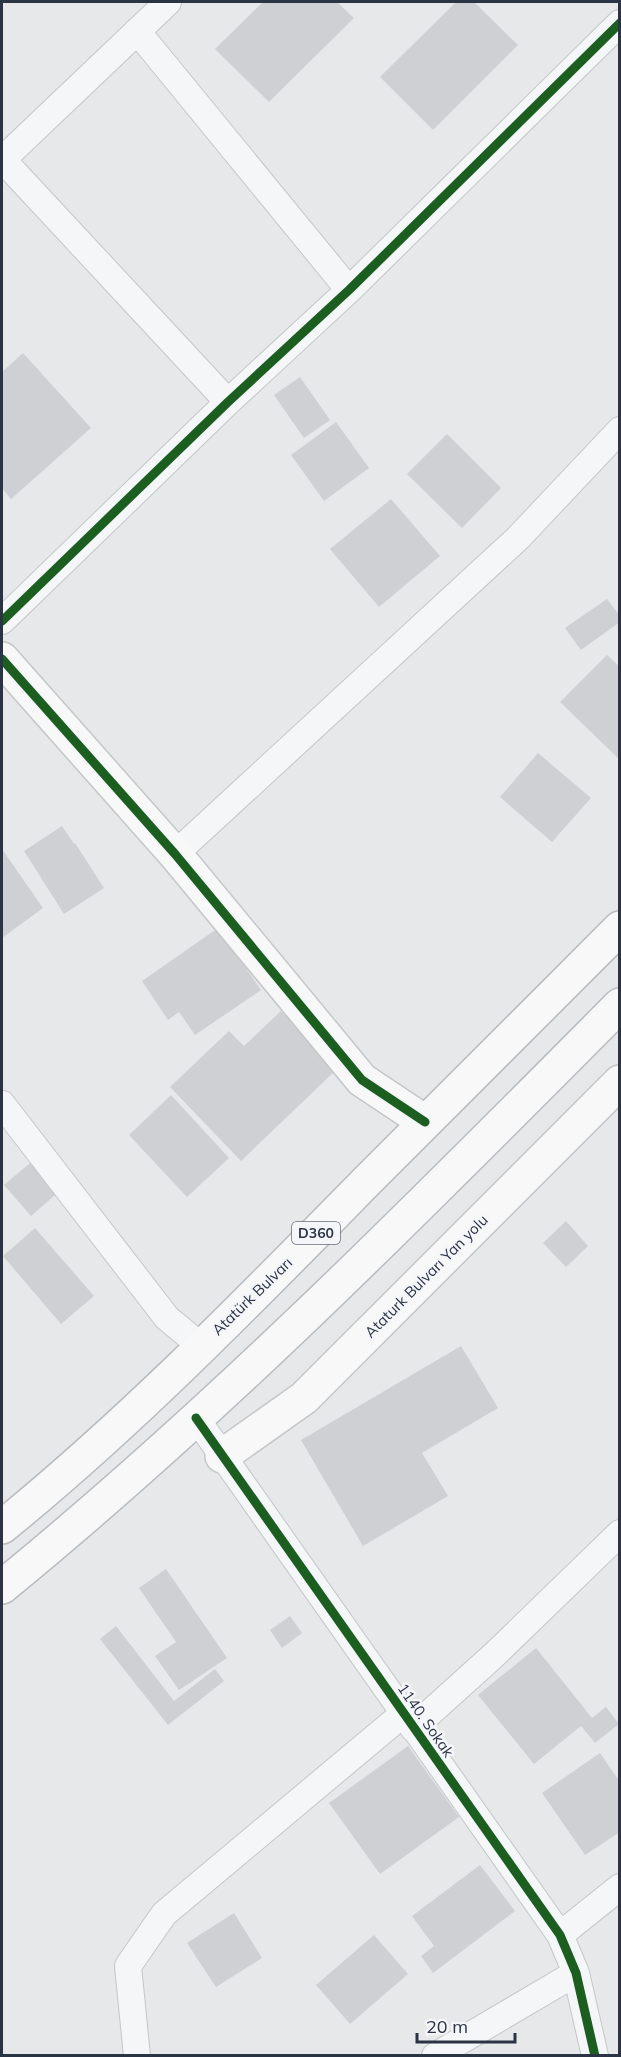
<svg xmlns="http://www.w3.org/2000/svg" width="621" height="2057" viewBox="0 0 621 2057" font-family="Mulish,sans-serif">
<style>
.building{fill:#ced0d3}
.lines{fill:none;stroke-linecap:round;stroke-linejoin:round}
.street-casing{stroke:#c4c6c8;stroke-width:28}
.secondary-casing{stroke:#c4c6c8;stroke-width:36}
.highway-casing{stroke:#b8bbbf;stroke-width:36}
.street{stroke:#f5f6f7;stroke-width:26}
.secondary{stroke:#f8f8f8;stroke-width:33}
.highway{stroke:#f8f8f8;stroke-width:33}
.cycleway-casing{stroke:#f4f6f9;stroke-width:13}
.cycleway{stroke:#1b5e20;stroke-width:9}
.labels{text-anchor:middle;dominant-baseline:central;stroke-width:5;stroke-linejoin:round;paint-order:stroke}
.shield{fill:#f4f6f9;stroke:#676e7b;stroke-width:1.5}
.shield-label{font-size:14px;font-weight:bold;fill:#2b3445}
.street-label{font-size:15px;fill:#2b3445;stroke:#f4f6f9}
</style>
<rect width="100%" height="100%" fill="#e6e8ea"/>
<!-- building -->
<path class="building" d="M 263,2 L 337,2 L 354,18 L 269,102 L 215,49 Z
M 456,2 L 474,2 L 518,45 L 433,130 L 380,77 Z
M 23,353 L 91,428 L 11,499 L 2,488 L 2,372 Z
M 300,377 L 330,420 L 304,438 L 274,395 Z
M 336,422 L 369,468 L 324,501 L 291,455 Z
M 447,434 L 501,488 L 462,528 L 407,474 Z
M 391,499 L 440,556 L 379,607 L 330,549 Z
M 607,599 L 620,616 L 620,622 L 581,650 L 565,628 Z
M 607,655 L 620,667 L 618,758 L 560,702 Z
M 538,753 L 591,798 L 552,842 L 500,797 Z
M 62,826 L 74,844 L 75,843 L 104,888 L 64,914 L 24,851 Z
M 2,849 L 43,908 L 2,938 Z
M 218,928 L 261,990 L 195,1035 L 179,1012 L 168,1020 L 142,981 Z
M 281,1011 L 337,1069 L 241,1161 L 170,1087 L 229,1031 L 244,1046 Z
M 171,1095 L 229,1158 L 187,1197 L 129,1135 Z
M 35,1159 L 62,1189 L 31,1216 L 4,1185 Z
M 566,1221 L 588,1246 L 566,1267 L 543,1243 Z
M 35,1228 L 94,1296 L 61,1324 L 3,1256 Z
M 461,1346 L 498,1408 L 422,1453 L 448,1496 L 363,1546 L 301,1440 Z
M 166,1569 L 227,1658 L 179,1690 L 155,1656 L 176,1642 L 139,1588 Z
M 290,1616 L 302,1633 L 282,1648 L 270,1630 Z
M 116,1626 L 174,1701 L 215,1669 L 224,1681 L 168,1725 L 100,1639 Z
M 536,1648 L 592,1718 L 606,1707 L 619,1724 L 595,1743 L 581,1726 L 534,1764 L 478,1695 Z
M 408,1746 L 459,1817 L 380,1874 L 329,1803 Z
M 600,1753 L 620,1782 L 620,1832 L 585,1855 L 542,1793 Z
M 480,1865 L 515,1911 L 433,1973 L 421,1956 L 434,1946 L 412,1916 Z
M 234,1913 L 262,1958 L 216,1987 L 187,1943 Z
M 374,1935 L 408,1974 L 350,2024 L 316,1985 Z"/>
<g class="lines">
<!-- street casing -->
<g class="street-casing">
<path id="street" d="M 137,31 L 349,290
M 2,159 L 228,402
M 2,160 L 168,2
M 2,621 L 228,402 L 349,290 L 620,23
M 175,854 L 518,538 L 620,430
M 2,1104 L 167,1318 L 201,1346
M 196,1418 L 560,1935 L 576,1973 L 595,2056
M 413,1728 L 493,1656 L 620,1533
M 560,1935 L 620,1887
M 137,2056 L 128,1966 L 164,1914 L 403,1714
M 435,2056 L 576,1973"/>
</g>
<!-- secondary casing -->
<g class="secondary-casing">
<path id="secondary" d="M 2,659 L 175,854 L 362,1080 L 425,1122
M 222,1456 L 304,1398 L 620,1082"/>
</g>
<!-- highway casing -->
<g class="highway-casing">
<path id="highway" d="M 2,1527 C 130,1423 247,1303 363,1185 C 448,1099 534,1014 620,928
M 2,1587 C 221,1408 420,1206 620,1005"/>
</g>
<!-- street -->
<use href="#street" class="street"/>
<!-- secondary -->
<use href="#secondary" class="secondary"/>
<!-- highway -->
<use href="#highway" class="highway"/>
<!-- cycleway casing -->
<g class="cycleway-casing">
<path id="cycleway" d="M 2,621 L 228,402 L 349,290 L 620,23
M 2,659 L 175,854 L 362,1080 L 425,1122
M 196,1418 L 560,1935 L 576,1973 L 595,2056"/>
</g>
<!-- cycleway -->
<use href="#cycleway" class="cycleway"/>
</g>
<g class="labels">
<!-- shield labels -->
<rect class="shield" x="292" y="1222" width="48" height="22" rx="4.5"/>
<g class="shield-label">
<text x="316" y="1233">D360</text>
</g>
<!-- street labels -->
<g class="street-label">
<text transform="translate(426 1276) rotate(-45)">Ataturk Bulvarı Yan yolu</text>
<text transform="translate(252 1296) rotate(-44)">Atatürk Bulvarı</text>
<text transform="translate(426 1720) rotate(55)">1140. Sokak</text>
</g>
</g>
<!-- border -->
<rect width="621" height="2057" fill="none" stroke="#2b3445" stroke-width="6"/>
<!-- scale -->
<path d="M417 2033v9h98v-9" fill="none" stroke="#2b3445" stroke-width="3"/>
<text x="426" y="2033" font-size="18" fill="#2b3445" stroke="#f4f6f9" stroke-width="4.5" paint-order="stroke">20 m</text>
</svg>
